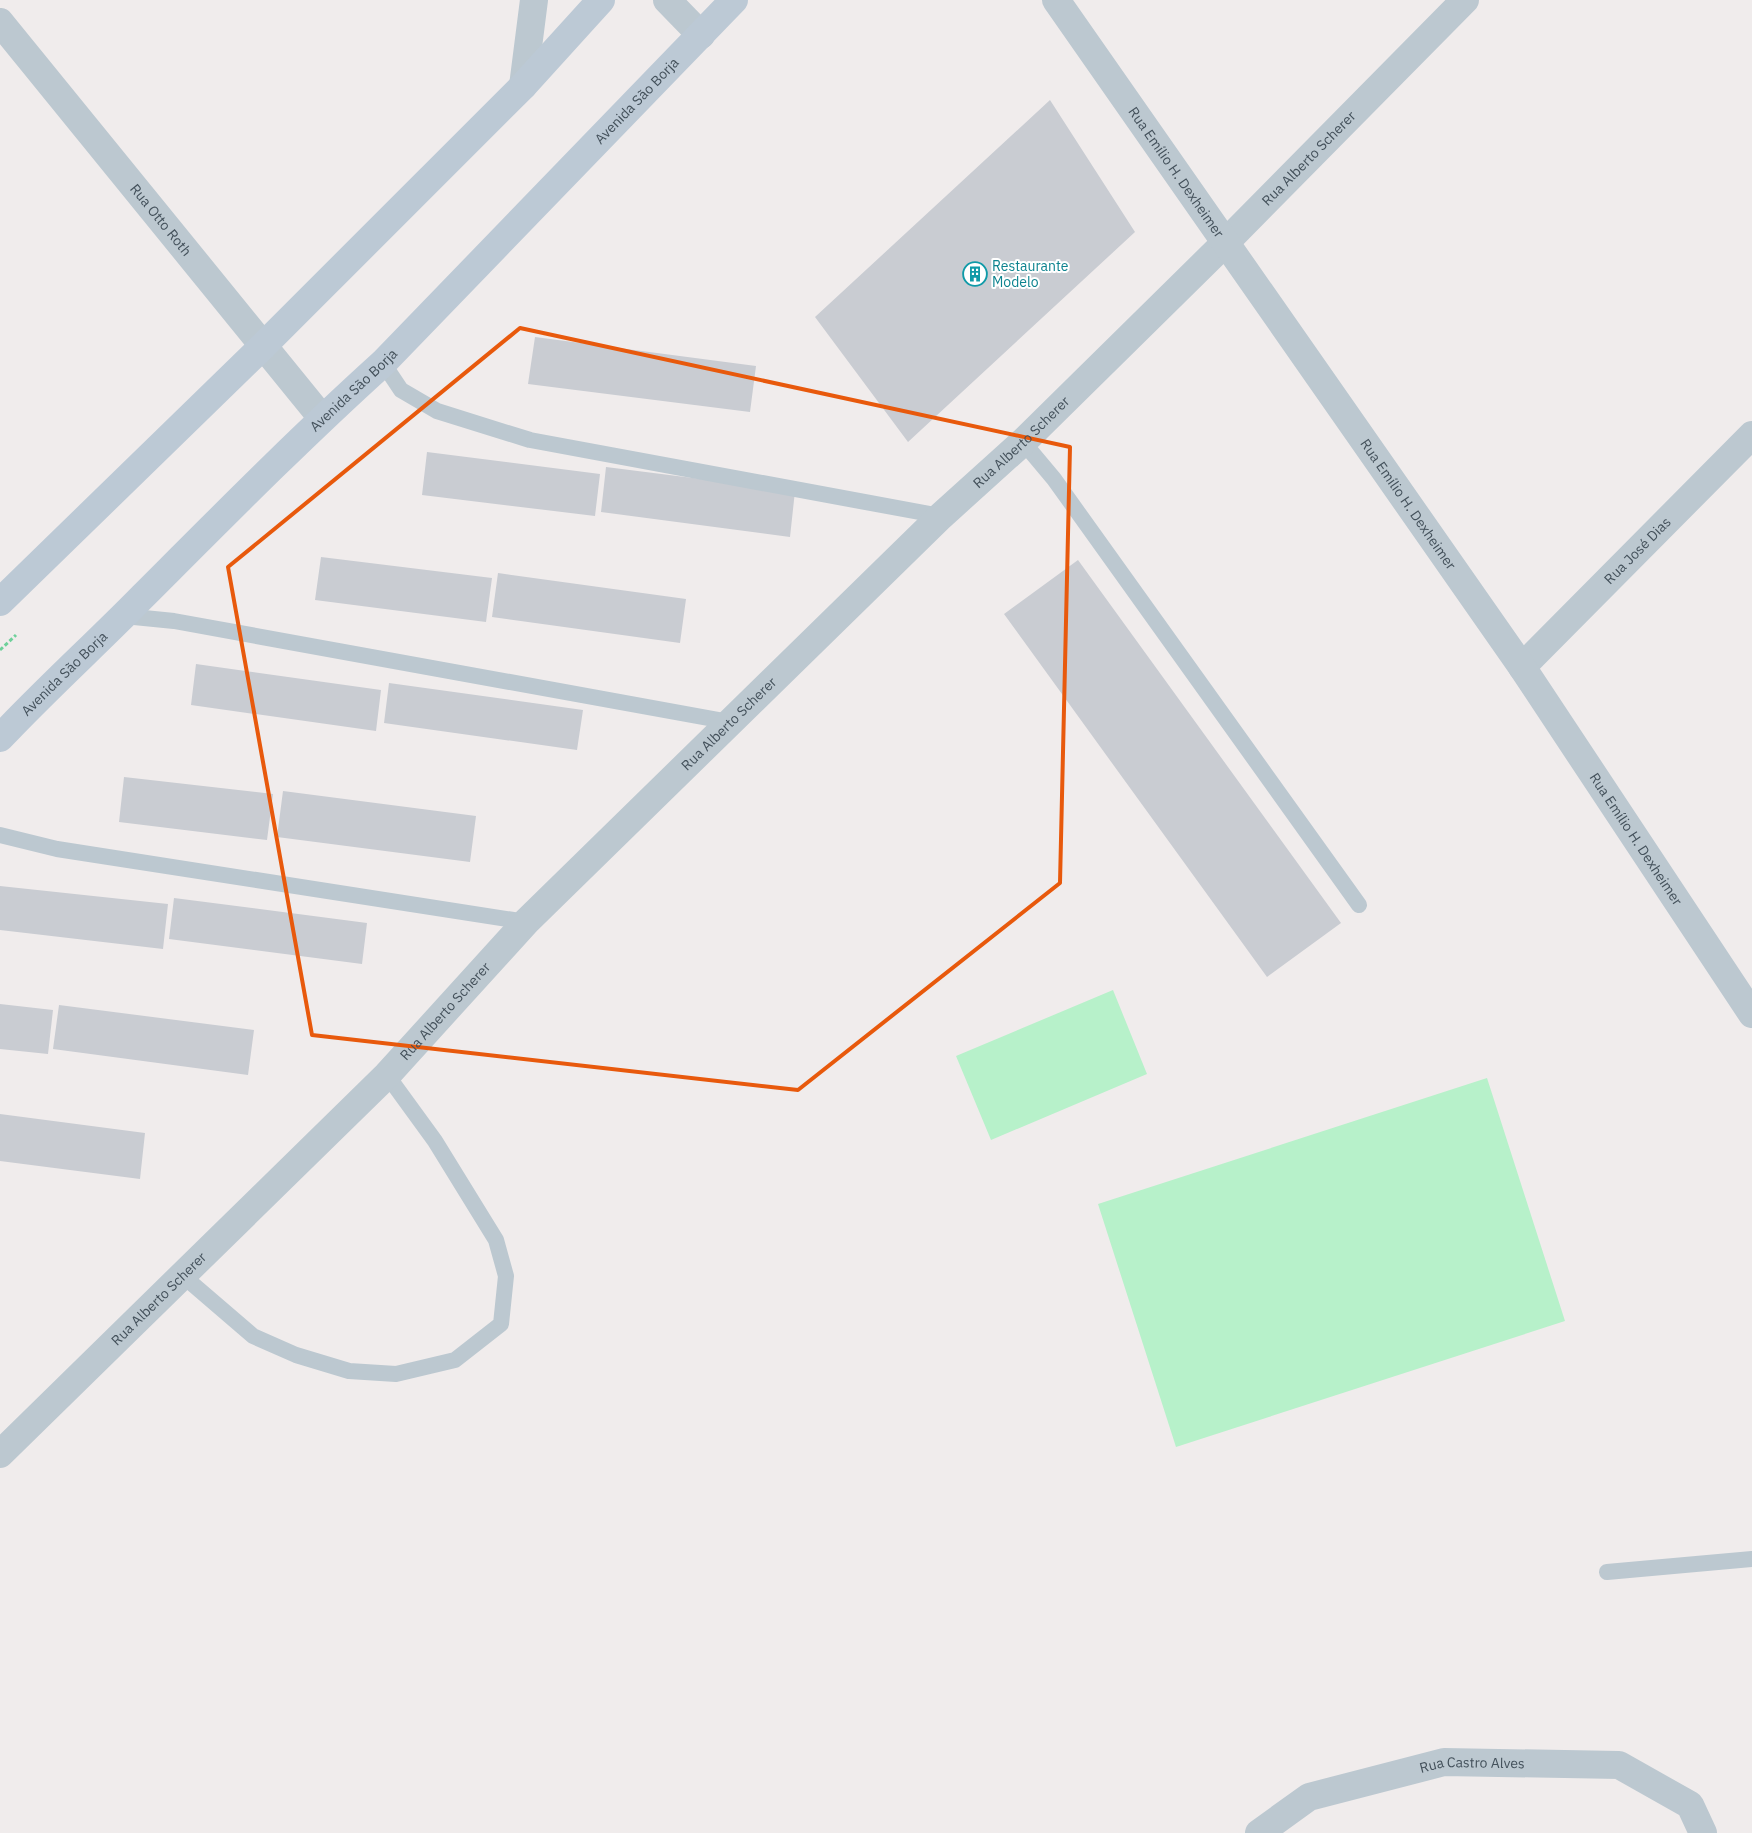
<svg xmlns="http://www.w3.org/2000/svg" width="1752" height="1833" viewBox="0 0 1752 1833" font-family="'IBM Plex Sans',sans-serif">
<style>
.green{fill:#b7f1ca}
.building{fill:#c9ccd2}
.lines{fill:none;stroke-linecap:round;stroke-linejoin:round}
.path{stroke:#6ed09a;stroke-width:3;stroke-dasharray:4 2.5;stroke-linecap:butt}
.service{stroke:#bcc8d0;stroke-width:16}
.minor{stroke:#bcc8d0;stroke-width:28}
.tertiary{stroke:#bcc8d0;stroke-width:28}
.secondary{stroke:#bcc9d5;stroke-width:28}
.marked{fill:none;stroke:#e8590c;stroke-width:4;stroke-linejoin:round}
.labels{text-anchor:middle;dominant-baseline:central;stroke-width:4;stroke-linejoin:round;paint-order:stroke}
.street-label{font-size:14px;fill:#44515b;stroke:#fff}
.culture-label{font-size:14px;fill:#0d838f;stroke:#fff;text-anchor:start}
</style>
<rect width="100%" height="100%" fill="#f0ecec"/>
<!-- green -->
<path class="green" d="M 1113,990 L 1147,1074 L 991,1140 L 956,1056 Z
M 1487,1078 L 1565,1321 L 1176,1447 L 1098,1204 Z"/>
<!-- building -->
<path class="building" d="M 1050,100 L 1135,232 L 908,442 L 815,317 Z
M 535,337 L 756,366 L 750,412 L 528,384 Z
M 427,452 L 600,474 L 595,516 L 422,495 Z
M 606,467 L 795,491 L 790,537 L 601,512 Z
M 321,557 L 492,578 L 486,622 L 315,600 Z
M 1078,560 L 1341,923 L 1267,977 L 1004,614 Z
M 498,573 L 686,599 L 680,643 L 492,617 Z
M 196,664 L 381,690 L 376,731 L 191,705 Z
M 389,683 L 583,710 L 577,750 L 384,723 Z
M 124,777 L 273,794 L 267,840 L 119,822 Z
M 283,791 L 476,816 L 470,862 L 277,837 Z
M 0,886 L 168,904 L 163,949 L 0,930 Z
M 174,898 L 367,923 L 362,964 L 169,939 Z
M 0,1004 L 53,1010 L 48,1054 L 0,1049 Z
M 59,1005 L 254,1030 L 248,1075 L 53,1049 Z
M 0,1114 L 145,1133 L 140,1179 L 0,1161 Z"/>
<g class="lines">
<!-- path -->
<path class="path" d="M 0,650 L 16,635"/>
<!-- service -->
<path class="service" d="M 383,363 L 401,390 L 437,411 L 530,440 L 941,516
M 1023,442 L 1054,479 L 1359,905
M 124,616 L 174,621 L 730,722
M 0,835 L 57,849 L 526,922
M 182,1275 L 253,1336 L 296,1355 L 349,1371 L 396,1374 L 455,1360 L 501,1324 L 506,1276 L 496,1240 L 435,1141 L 387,1075
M 1607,1572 L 1752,1559"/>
<!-- minor -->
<g class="minor">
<path id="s1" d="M 0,22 L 322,418"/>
<path d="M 523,86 L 534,0"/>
<path id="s2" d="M 1522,667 L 1752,435"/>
<path id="s3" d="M 0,1454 L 387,1075 L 526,922 L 941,516 L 1023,442 L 1225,243 L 1465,0"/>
<path id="s4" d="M 1259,1833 L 1309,1797 L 1444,1762 L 1619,1765 L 1690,1805 L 1703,1833"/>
</g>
<!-- tertiary -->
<g class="tertiary">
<path d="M 667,0 L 701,35"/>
<path id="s5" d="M 1056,0 L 1522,667 L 1752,1014"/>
</g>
<!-- secondary -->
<g class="secondary">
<path d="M 0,602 L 264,345 L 523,86 L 601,0"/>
<path id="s6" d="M 0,738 C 46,689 96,644 143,596 C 222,517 300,438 383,363 L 734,0"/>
</g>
</g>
<!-- marked area -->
<path class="marked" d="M 520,328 L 1070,447 L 1060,883 L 798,1090 L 312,1035 L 228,567 Z"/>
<!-- icons -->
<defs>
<g id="building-ring" transform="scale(1.25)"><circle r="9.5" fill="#fff" stroke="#0f9aa8" stroke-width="1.5"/><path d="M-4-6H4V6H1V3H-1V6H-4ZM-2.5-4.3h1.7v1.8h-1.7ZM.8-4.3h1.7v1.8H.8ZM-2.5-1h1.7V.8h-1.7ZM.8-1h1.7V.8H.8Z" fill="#0f9aa8"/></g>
</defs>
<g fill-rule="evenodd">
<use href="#building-ring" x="975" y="274"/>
</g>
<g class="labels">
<!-- street labels -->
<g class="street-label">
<text stroke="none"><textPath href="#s6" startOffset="901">Avenida São Borja</textPath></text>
<text stroke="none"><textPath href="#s3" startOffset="1842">Rua Alberto Scherer</textPath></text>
<text stroke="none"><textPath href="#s5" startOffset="210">Rua Emílio H. Dexheimer</textPath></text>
<text stroke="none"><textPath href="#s1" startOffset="255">Rua Otto Roth</textPath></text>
<text stroke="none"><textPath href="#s6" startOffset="496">Avenida São Borja</textPath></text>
<text stroke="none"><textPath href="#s3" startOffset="1438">Rua Alberto Scherer</textPath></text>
<text stroke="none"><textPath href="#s5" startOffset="615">Rua Emílio H. Dexheimer</textPath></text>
<text stroke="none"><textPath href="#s2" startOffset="164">Rua José Dias</textPath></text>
<text stroke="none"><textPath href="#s6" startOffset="91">Avenida São Borja</textPath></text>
<text stroke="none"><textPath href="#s3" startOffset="1032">Rua Alberto Scherer</textPath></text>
<text stroke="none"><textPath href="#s5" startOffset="1020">Rua Emílio H. Dexheimer</textPath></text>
<text stroke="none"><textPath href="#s3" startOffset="628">Rua Alberto Scherer</textPath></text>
<text stroke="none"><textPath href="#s3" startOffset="222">Rua Alberto Scherer</textPath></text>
<text stroke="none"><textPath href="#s4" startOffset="229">Rua Castro Alves</textPath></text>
</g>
<!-- culture labels -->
<g class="culture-label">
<text x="992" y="266">Restaurante<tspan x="992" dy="16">Modelo</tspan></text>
</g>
</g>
</svg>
